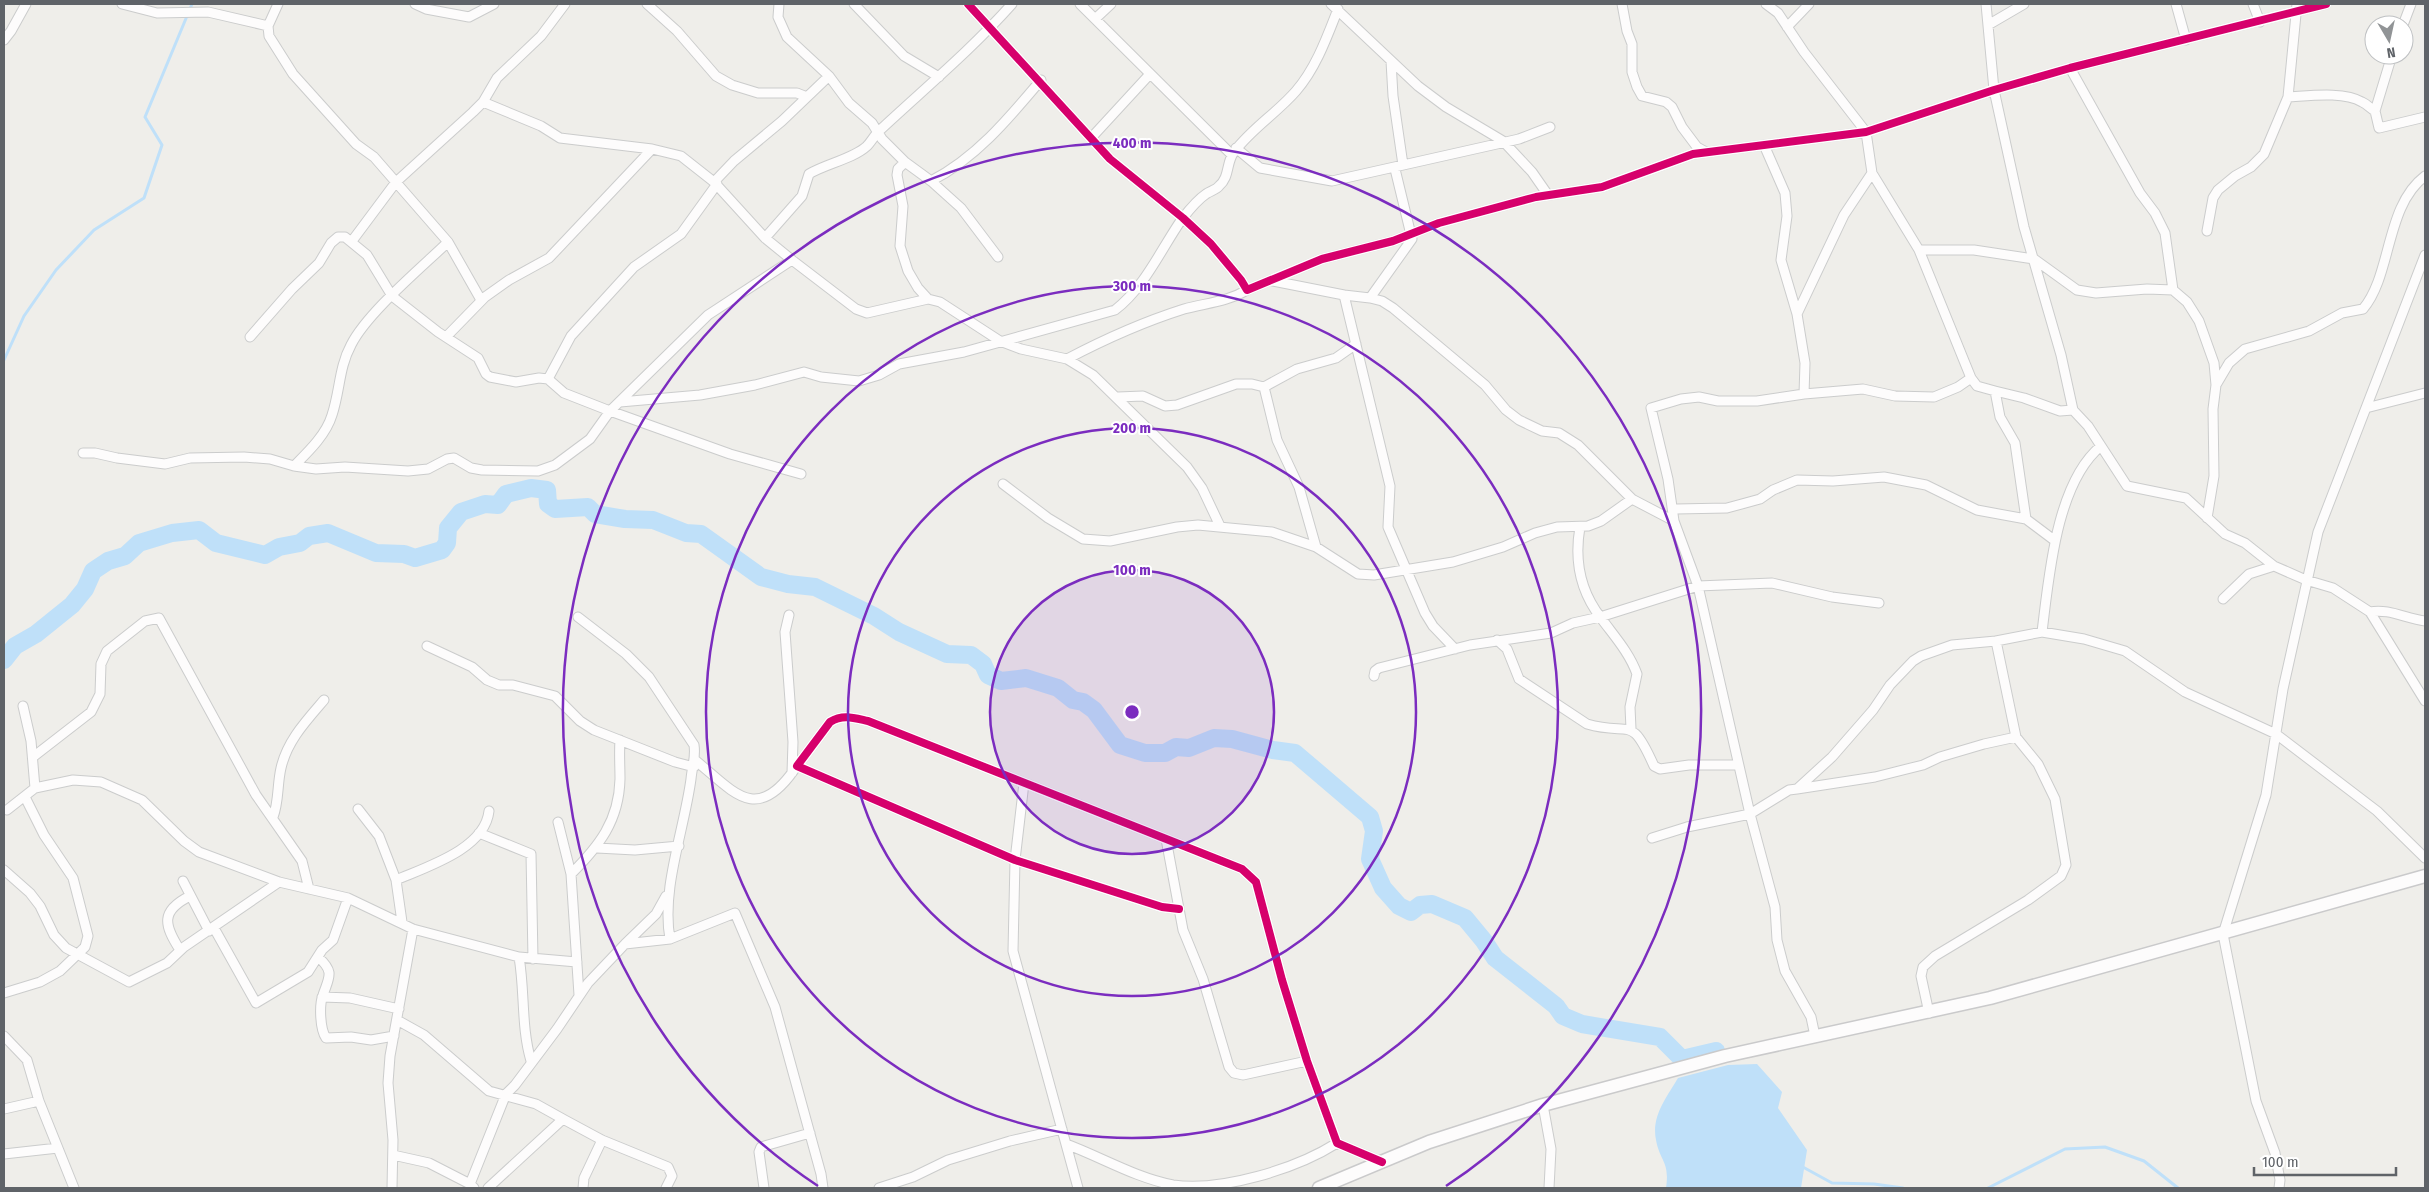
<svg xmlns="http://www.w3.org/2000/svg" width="2429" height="1192" viewBox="0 0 2429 1192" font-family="'Fira Sans Condensed',sans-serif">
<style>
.water{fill:#bfe0f9}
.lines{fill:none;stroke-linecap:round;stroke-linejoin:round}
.stream{stroke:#bfe0f9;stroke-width:3}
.river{stroke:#bfe0f9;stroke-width:18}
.street-casing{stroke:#cbcccc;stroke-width:11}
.secondary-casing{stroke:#cacacb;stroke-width:15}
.street{stroke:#fdfcfc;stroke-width:9}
.secondary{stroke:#fdfcfc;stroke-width:12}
.cycleway-casing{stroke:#fff;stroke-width:11}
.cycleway{stroke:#d6006c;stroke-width:8}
.ring{fill:none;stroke:#7b2cbf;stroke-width:2.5}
.centre{fill:#7b2cbf;stroke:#fff;stroke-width:2.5}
.ring-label{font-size:15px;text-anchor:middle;font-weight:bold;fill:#7b2cbf;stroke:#fff;stroke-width:4;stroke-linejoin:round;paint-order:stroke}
</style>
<rect width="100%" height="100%" fill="#efeeea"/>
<!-- water -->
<path class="water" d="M 1757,1064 L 1782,1092 L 1778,1108 L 1807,1150 L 1801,1188 L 1666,1188 C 1670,1161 1660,1162 1656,1140 C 1651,1116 1667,1097 1678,1078 L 1728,1065 Z"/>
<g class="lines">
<!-- stream -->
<path class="stream" d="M 4,360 L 24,316 L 56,270 L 94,230 L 144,198 L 162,145 L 145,117 L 192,4
M 1801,1166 L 1832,1183 L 1874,1184 L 1903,1188
M 1988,1188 L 2065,1149 L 2105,1147 L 2144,1161 L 2178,1188"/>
<!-- river -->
<path class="river" d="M 4,660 L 15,646 L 36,634 L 72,605 L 85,589 L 93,571 L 108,561 L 125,556 L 139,543 L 172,533 L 199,530 L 216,543 L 265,555 L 279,547 L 300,543 L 309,536 L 328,533 L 376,553 L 404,554 L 415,558 L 442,550 L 447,543 L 448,528 L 461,512 L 485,504 L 498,505 L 506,494 L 531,488 L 547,490 L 548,504 L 555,509 L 588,507 L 595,514 L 625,519 L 653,520 L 686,533 L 701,534 L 761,577 L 788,584 L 815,587 L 874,616 L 899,632 L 947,654 L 971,655 L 983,664 L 988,675 L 1001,681 L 1026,678 L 1058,688 L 1073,700 L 1083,702 L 1094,710 L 1120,745 L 1145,753 L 1165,753 L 1176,747 L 1189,748 L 1214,738 L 1232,739 L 1273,750 L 1295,753 L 1370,817 L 1374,831 L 1370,859 L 1383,888 L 1399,906 L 1411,912 L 1420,905 L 1432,904 L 1465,918 L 1484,941 L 1495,958 L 1556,1006 L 1563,1016 L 1582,1024 L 1660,1037 L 1682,1059 L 1716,1051"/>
<!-- street casing -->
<g class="street-casing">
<path id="street" d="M 122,4 L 157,13 L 208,12 L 268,26 L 278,4
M 415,4 L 426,9 L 469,17 L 494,4
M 647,4 L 677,31 L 716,76 L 732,85 L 758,93 L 797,93 L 807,97
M 779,4 L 778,17 L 787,37 L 829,76 L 849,103 L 872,123 L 882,139 L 905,162 L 898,169 L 897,175 L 903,206 L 900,246 L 908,271 L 918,288 L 928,299 L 940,302 L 1000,341 L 1021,349 L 1067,359 L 1093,375 L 1187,467 L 1202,488 L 1220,526
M 854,4 L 904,56 L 939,77
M 968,4 L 1110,159 L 1183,218 L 1211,244 L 1241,280 L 1247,290 L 1322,259 L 1393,241 L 1439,223 L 1536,197 L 1602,187 L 1693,154 L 1866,132 L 1994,90 L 2070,68 L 2326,4
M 1080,4 L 1231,154
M 1331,4 L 1418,86 L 1446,107 L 1503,141 L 1532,172 L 1548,195
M 1622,4 L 1627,31 L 1632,44 L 1632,72 L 1637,87 L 1642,96 L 1666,102 L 1672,107 L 1682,127 L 1697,147 L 1706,152
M 1766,4 L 1778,13 L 1804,52 L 1866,132 L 1872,173 L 1919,250 L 1974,250 L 2034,259 L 2077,290 L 2096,293 L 2147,289 L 2173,290
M 1986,4 L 1994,90 L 2024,227 L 2061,355 L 2073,410
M 2176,4 L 2186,40
M 2253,4 L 2260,22
M 1095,19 L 1111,4
M 1988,25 L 2024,4
M 2403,25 L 2411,4
M 268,26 L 269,36 L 293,74 L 356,144 L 374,157 L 448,242 L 481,300
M 1787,27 L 1809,4
M 4,40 L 11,31 L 26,4
M 2392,55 L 2375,111 L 2379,128 L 2425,117
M 1391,61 L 1393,96 L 1403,165
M 2070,68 L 2140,193 L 2155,213 L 2165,233 L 2173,290 L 2187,302 L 2199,321 L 2214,363 L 2216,385 L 2213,409 L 2214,476 L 2207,518
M 2288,97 C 2308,96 2344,91 2362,102 C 2367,104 2370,108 2375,111
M 483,102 L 541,126 L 560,138 L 652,149 L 681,156 L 714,182 L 765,238 L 792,260
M 1092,137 L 1150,74
M 1764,145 L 1785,193 L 1787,216 L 1781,260 L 1797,314
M 1236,148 L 1260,168 L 1332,181 L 1519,139 L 1550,127
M 905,162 L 931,181 C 976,158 1009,118 1041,80
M 1395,169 L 1412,239 L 1370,298 L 1382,301 L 1393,308 L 1485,385 L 1506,410 L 1519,420 L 1542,431 L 1559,433 L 1578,445 L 1632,499 L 1674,521 L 1698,586 L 1772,583 L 1832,597 L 1879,603
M 931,181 L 961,208 L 998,257
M 714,182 L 734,161 L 782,121 L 829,76
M 2207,231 L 2213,198 L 2218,190 L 2235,176 L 2251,167 L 2264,154 L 2288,97 L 2297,4
M 765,238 L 802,196 L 809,174 C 825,164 853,159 867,146 C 871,142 874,136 879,131 C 924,89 971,50 1012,4
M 352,241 L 396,182 L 473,112 L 483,102 L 497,78 L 541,36 L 565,4
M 1919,250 L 1971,378 L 1977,386 L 1995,391 L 2024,398 L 2060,411 L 2073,410 L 2088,426 L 2127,486 L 2186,498 L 2225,534 L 2245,543 L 2274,566 L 2306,580 L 2333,588 L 2370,612 L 2425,701
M 1273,281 L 1344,295 L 1390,486 L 1388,527 L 1425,613 L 1433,626 L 1455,649
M 1344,295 L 1370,298
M 250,337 L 292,289 L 319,263 L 331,243 L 338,237 L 345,237 L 367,255 L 392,296 L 438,332 L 478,358 L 486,374 L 490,377 L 516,382 L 539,378 L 548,379 L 564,393 L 610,411 L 730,454 L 801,474
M 446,337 L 485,297 L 509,280 L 549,258 L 652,149
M 1067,359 C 1105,339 1143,322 1184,309 C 1206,303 1227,302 1247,290
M 548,379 L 571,336 L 634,267 L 681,234 L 717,184
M 2216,385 L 2229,363 L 2245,349 L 2309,331 L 2342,313 L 2363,309 C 2392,275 2385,206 2425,176
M 1995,391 L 2000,417 L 2015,443 L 2026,519
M 1804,394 L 1863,389 L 1895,396 L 1934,397 L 1958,387 L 1971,378
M 1118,397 L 1143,396 L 1165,406 L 1177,405 L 1236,384 L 1252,384 L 1264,387
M 620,402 L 700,395 L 755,385 L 804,372 L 821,377 L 859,381 L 879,375 L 899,364 L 964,352 L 1115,310 C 1145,287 1161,249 1182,219 C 1189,210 1197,200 1206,194 C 1210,191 1216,190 1219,186 C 1230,177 1226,162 1234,152 C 1252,128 1277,113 1296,91 C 1316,68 1327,37 1338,9
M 2366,408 L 2425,393
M 83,453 L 95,453 L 117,458 L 165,464 L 190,458 L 244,457 L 270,459 L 294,466 L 316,469 L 345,467 L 408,471 L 428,469 L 447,459 L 454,458 L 471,468 L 482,470 L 538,471 L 555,465 L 590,439 L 610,411 L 708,315 L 792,260 L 856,309 L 867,313 L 928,299
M 294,466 C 308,452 326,435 332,415 C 340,391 339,367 351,345 C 367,313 421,268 448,242
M 1003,484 L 1048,518 L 1083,539 L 1110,541 L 1177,527 L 1198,525 L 1272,532 L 1316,547 L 1358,574 L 1374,575 L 1453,562 L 1503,547 L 1535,533 L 1557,527 L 1588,526 L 1601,521 L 1632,499
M 1672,507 L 1676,509 L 1727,508 L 1760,499 L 1773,490 L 1797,480 L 1833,481 L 1884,477 L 1926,485 L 1977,510 L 2026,519 L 2054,540
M 1674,521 L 1668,479 L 1651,408 L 1681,399 L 1699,397 L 1718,401 L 1757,401 L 1804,394 L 1805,363 L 1797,314 L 1844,215 L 1872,173
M 1580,527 C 1574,561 1580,591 1601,618 C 1614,636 1629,652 1637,674 L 1630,707 L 1631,729
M 1316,547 L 1299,487 L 1277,440 L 1264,387 L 1297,369 L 1336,358 L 1356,344
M 2223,599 L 2249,574 L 2274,566
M 2370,612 C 2388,608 2407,619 2425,621
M 789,615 L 785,632 L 793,742 L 792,773
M 578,617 L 626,654 L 649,677 L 694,745 C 696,758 692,767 691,779 C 684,831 661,889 670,939
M 2042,632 C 2049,577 2056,483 2101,446
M 1497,640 L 1507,649 L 1519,679 L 1587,724 C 1631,737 1630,712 1654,766 L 1660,769 L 1689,765 L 1738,765
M 427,646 L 472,667 L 487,680 L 499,685 L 513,685 L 555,696 L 580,721 L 594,730 L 675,762 L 694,767
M 1374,676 L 1375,671 L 1379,668 L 1470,645 L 1551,633 L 1573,623 L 1600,617 L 1698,586 L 1750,814 L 1775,907 L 1777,940 L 1785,971 L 1811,1017 L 1815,1036
M 23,706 L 31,741 L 35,788
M 33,757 L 91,712 L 100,694 L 101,664 L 107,651 L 145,621 L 159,618 L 256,795 L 302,861 L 309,889
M 695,760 C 734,792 756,824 794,770
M 1024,783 L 1015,860 L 1013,951 L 1078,1188
M 1797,789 L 1875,777 L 1923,765 L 1940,757 L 1984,744 L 2016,737
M 358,809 L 379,836 L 396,880 L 402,922
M 7,810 L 35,788 L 73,780 L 101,782 L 142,800 L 184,841 L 199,852 L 279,882 L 348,898 L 413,929 L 519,957 C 525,992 521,1027 531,1061
M 273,817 C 279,802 277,785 281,768 C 287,741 306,721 324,700
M 558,822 L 571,874 L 579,995
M 479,833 L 531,854 L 533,959
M 1652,838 L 1687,827 L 1750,814 L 1789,790 L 1797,789 L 1832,757 L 1873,710 L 1890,685 L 1913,661 L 1921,656 L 1952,645 L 1996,641 L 2042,632 L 2084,639 L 2125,651 L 2185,692 L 2276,734 L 2377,811 L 2425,858
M 1166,839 L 1183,930 L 1203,979 L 1229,1067 L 1234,1073 L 1243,1075 L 1307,1061
M 597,848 L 635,850 L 679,846
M 4,870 L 30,893 L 40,906 L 54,935 L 66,948 L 129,982 L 167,963 L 184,947 L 279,882
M 571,874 C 599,846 619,821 620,779 C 620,766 619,753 620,740
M 396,880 C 426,867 485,849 489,811
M 183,881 L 209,931
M 1179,909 L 1162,907 L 1015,860 L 797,766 L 830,722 C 843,714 854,718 868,721 L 1242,869 L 1256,882 L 1282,980 L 1307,1061 L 1337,1143 L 1382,1162
M 214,928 L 256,1003 L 308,972 L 322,950 L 333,940 L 348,898
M 625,944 L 656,914 L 666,896
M 180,950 C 164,925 160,911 190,896
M 318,957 C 335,972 329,977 323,995 C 319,1005 320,1029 326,1038 L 351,1037 L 371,1040 L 394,1036
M 519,957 L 577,962
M 4,993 L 40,982 L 60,971 L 85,947 L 88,936 L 73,878 L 44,835 L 25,797
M 322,997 L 350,998 L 399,1009
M 1929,1013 L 1921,976 L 1923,967 L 1935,956 L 2028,900 L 2061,876 L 2066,865 L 2055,799 L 2038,764 L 2016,737 L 1996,641
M 397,1020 L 424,1035 L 489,1091 L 536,1104 L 563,1119 L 488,1188
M 4,1036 L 27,1060 L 39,1101 L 74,1188
M 1543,1105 L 1551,1149 L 1549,1188
M 4,1109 L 39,1101
M 563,1119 L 602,1140 L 668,1167 L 672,1176 L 666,1188
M 1066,1144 C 1101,1157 1136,1178 1173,1185 C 1221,1192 1296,1169 1337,1143
M 4,1154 L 58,1148
M 393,1155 L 429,1163 L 470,1184 L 474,1188
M 470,1184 L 506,1094 L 515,1085 L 557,1029 L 588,983 L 625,944 L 670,939 L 735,913 L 775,1007 L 821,1174 L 823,1188
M 392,1188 L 393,1140 L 388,1083 L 390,1056 L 413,929
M 583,1188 L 584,1178 L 602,1140
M 764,1188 L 759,1152 L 761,1147 L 810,1133
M 879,1188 L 913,1177 L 948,1160 L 1010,1141 L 1062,1129
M 2279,1188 L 2280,1180 L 2275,1153 L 2256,1101 L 2223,934 L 2266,795 L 2283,689 L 2318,532 L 2425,255"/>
</g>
<!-- secondary casing -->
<g class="secondary-casing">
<path id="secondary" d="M 1319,1188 L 1429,1142 L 1543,1105 L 1725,1056 L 1990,998 L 2425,876"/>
</g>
<!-- street -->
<use href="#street" class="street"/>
<!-- secondary -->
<use href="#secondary" class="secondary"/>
<!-- cycleway casing -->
<g class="cycleway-casing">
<path id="cycleway" d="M 968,4 L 1110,159 L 1183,218 L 1211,244 L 1241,280 L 1247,290 L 1322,259 L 1393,241 L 1439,223 L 1536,197 L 1602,187 L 1693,154 L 1866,132 L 1994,90 L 2070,68 L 2326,4
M 1179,909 L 1162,907 L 1015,860 L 797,766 L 830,722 C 843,714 854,718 868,721 L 1242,869 L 1256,882 L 1282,980 L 1307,1061 L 1337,1143 L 1382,1162"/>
</g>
<!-- cycleway -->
<use href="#cycleway" class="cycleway"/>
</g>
<!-- distance rings -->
<circle cx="1132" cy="712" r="142" fill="#7b2cbf" fill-opacity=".12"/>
<g class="ring">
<circle cx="1132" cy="712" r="142"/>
<circle cx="1132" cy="712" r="284"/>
<circle cx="1132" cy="712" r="426"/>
<path d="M818 1186A569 569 0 1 1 1446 1186"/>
</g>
<circle cx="1132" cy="712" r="8" class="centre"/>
<g class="ring-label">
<text x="1132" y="148">400 m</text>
<text x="1132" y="291">300 m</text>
<text x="1132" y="433">200 m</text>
<text x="1132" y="575">100 m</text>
</g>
<!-- border -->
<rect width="2429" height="1192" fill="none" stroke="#5f6368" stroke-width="10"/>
<!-- north arrow -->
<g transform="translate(2389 40) rotate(171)"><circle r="24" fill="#ffffff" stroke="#bfc1c3"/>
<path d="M0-4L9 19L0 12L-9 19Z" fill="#919496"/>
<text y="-8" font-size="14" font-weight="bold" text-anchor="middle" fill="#5f6368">N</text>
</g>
<!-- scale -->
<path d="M2254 1167v8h142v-8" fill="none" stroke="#5f6368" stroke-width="2.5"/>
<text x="2262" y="1167" font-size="15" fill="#5f6368" stroke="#ffffff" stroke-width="4" paint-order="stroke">100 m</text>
</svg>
